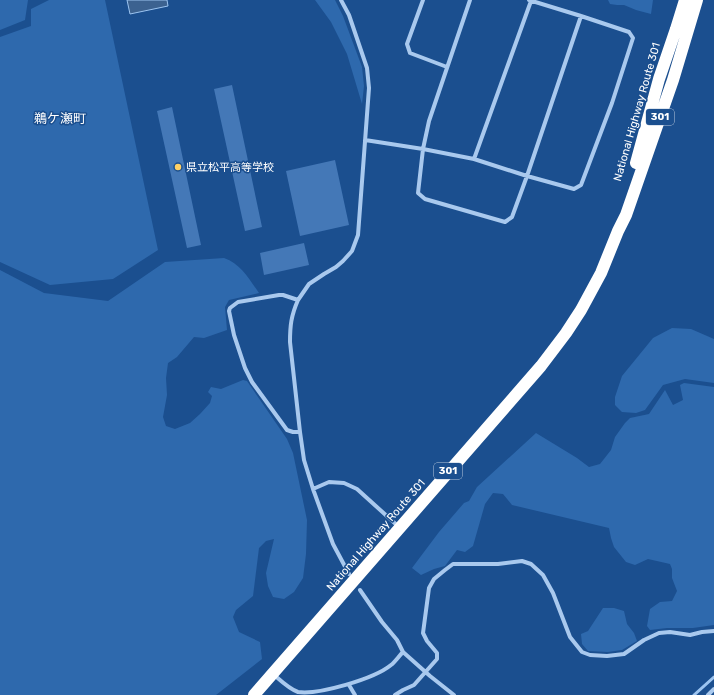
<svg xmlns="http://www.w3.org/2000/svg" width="714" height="695" viewBox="0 0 714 695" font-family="Rubik,'Noto Sans JP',sans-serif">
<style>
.green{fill:#2e69ad}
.water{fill:#3c6290;stroke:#9cc4f0}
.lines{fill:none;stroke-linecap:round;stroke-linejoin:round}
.stream{stroke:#9cc4f0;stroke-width:3}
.building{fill:#4478b7}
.street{stroke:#a9c9ee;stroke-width:4}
.highway{stroke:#fff;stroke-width:12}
.poi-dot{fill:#ffd166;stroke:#1b4f8f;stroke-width:1.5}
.labels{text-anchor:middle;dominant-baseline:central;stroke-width:3;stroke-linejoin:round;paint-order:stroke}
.shield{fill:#1b4f8f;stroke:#bbcadd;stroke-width:1}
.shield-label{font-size:10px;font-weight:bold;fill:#fff}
.street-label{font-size:11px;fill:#fff;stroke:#1b4f8f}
.poi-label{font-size:11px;fill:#fff;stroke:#1b4f8f;text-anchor:start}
.quarter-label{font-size:13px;fill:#fff;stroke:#1b4f8f}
</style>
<rect width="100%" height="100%" fill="#1b4f8f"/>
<!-- green -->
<path class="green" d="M 0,0 L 28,0 L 25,20 L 0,30 Z
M 49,0 L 105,0 L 158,250 L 113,279 L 50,285 L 0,262 L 0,37 L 31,26 L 31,9 Z
M 315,0 L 335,0 L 343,16 L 362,67 L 364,86 L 362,104 L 347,54 L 331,22 Z
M 608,0 L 653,0 L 651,14 L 636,10 L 624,5 L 617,5 L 610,4 Z
M 224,258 C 241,264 249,279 259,293 L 229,300 L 225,307 L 227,330 L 204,338 L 194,337 L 177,357 L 168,363 L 166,378 L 167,395 L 163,417 L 166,426 L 175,429 L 190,423 L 200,414 L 210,403 L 212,396 L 208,392 L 211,387 L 221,389 L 243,380 L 247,381 L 287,439 L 293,453 L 307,520 L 306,554 L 303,578 L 294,592 L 284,599 L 273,597 L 268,586 L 266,573 L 274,539 L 266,541 L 259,548 L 253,596 L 236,610 L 233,617 L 239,632 L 260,642 L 262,659 L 216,695 L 0,695 L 0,270 L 44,293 L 108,301 L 165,262 Z
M 672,328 L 691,329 L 714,339 L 714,383 L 685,379 L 663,385 L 645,410 L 636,413 L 622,412 L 615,405 L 615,397 L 622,376 L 653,338 Z
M 684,383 L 714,387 L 714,625 L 693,628 L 667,628 L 650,630 L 647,626 L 650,609 L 660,602 L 672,601 L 677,591 L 672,578 L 672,569 L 670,564 L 648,559 L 635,565 L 626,562 L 614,547 L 611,538 L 609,528 L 512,505 L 503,494 L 493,493 L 485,504 L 473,546 L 465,552 L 457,550 L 445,566 L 434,569 L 421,575 L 412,568 L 439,532 L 464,503 L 469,501 L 477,487 L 536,433 L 577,458 L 589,467 L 600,464 L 611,450 L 615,437 L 625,423 L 630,418 L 649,414 L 665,390 L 673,405 L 683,400 L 680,385 Z
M 603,608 L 614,608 L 624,611 L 627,624 L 634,633 L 637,641 L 622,650 L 608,652 L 588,651 L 582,644 L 581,634 L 588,631 Z"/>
<!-- water -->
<path class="water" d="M 127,0 L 167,0 L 168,6 L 130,14 Z"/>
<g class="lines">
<!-- stream -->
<path class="stream" d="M 694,695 L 714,677"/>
</g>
<!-- building -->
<path class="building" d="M 232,85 L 262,227 L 245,231 L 214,89 Z
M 172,107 L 201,245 L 187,248 L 157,111 Z
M 335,160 L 349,225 L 300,236 L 286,171 Z
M 304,243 L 309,265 L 264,275 L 260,253 Z"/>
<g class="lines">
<!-- street -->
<path class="street" d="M 341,0 L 349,15 L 367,68 L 369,88 L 358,235 L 352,251 L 343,261 L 336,267 L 324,274 L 309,284 L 298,300 L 283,295 L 279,295 L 238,302 L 230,308 L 229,311 L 234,335 L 245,368 L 252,382 L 287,430 L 293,432 L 300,432 L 304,460 L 313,489 L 333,544 L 349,574
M 423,0 L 407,44 L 410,53 L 447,67
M 470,0 L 429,121 L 423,149 L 418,193 L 425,199 L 505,222 L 512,217 L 527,176 L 581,16
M 365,140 L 423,149 L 474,159 L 527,176 L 574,189 L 581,185 L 612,103 L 633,38 L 629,32 L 581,16 L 529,0
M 474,159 L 531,1
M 298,300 C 291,316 290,326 290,342 L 300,432
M 313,489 L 329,482 L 344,483 L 357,489 L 399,527
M 403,652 L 430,676 L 454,695
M 273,674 C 280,680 289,689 298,692 C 318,695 374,679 391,665 C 395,662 399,656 403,652 L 397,640 L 382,622 L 360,590
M 349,685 L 355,695
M 395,695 L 403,690 L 414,685 L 437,659 L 437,653 L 427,641 L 423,633 L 429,588 L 434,579 L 445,570 L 453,564 L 498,564 L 522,561 L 531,564 L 543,575 L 553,593 L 570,637 L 582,652 L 590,655 L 607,656 L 624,654 L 644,640 L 659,633 L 670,632 L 690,635 L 702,632 L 714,631
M 708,695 L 714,689"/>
<!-- highway -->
<path class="highway" d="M 636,163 L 659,79 L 676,29 L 685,0
M 254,695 L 541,366 L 566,333 L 581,310 L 601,273 L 618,231 L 626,215 L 673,80 L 697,0"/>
</g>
<!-- markers -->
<circle class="poi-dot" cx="178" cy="167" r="4"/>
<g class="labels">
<!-- shield labels -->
<g class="shield">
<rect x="646" y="109" width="28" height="16" rx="3"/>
<rect x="434" y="463" width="28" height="16" rx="3"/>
</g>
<g class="shield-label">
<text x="660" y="117">301</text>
<text x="448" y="471">301</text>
</g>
<!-- street labels -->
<g class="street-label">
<text transform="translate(637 112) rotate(-74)">National Highway Route 301</text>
<text transform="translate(376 535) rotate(-49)">National Highway Route 301</text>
</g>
<!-- poi labels -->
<g class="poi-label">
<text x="186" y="167">県立松平高等学校</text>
</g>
<!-- quarter labels -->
<g class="quarter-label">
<text x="60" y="118">鵜ケ瀬町</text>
</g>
</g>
</svg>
